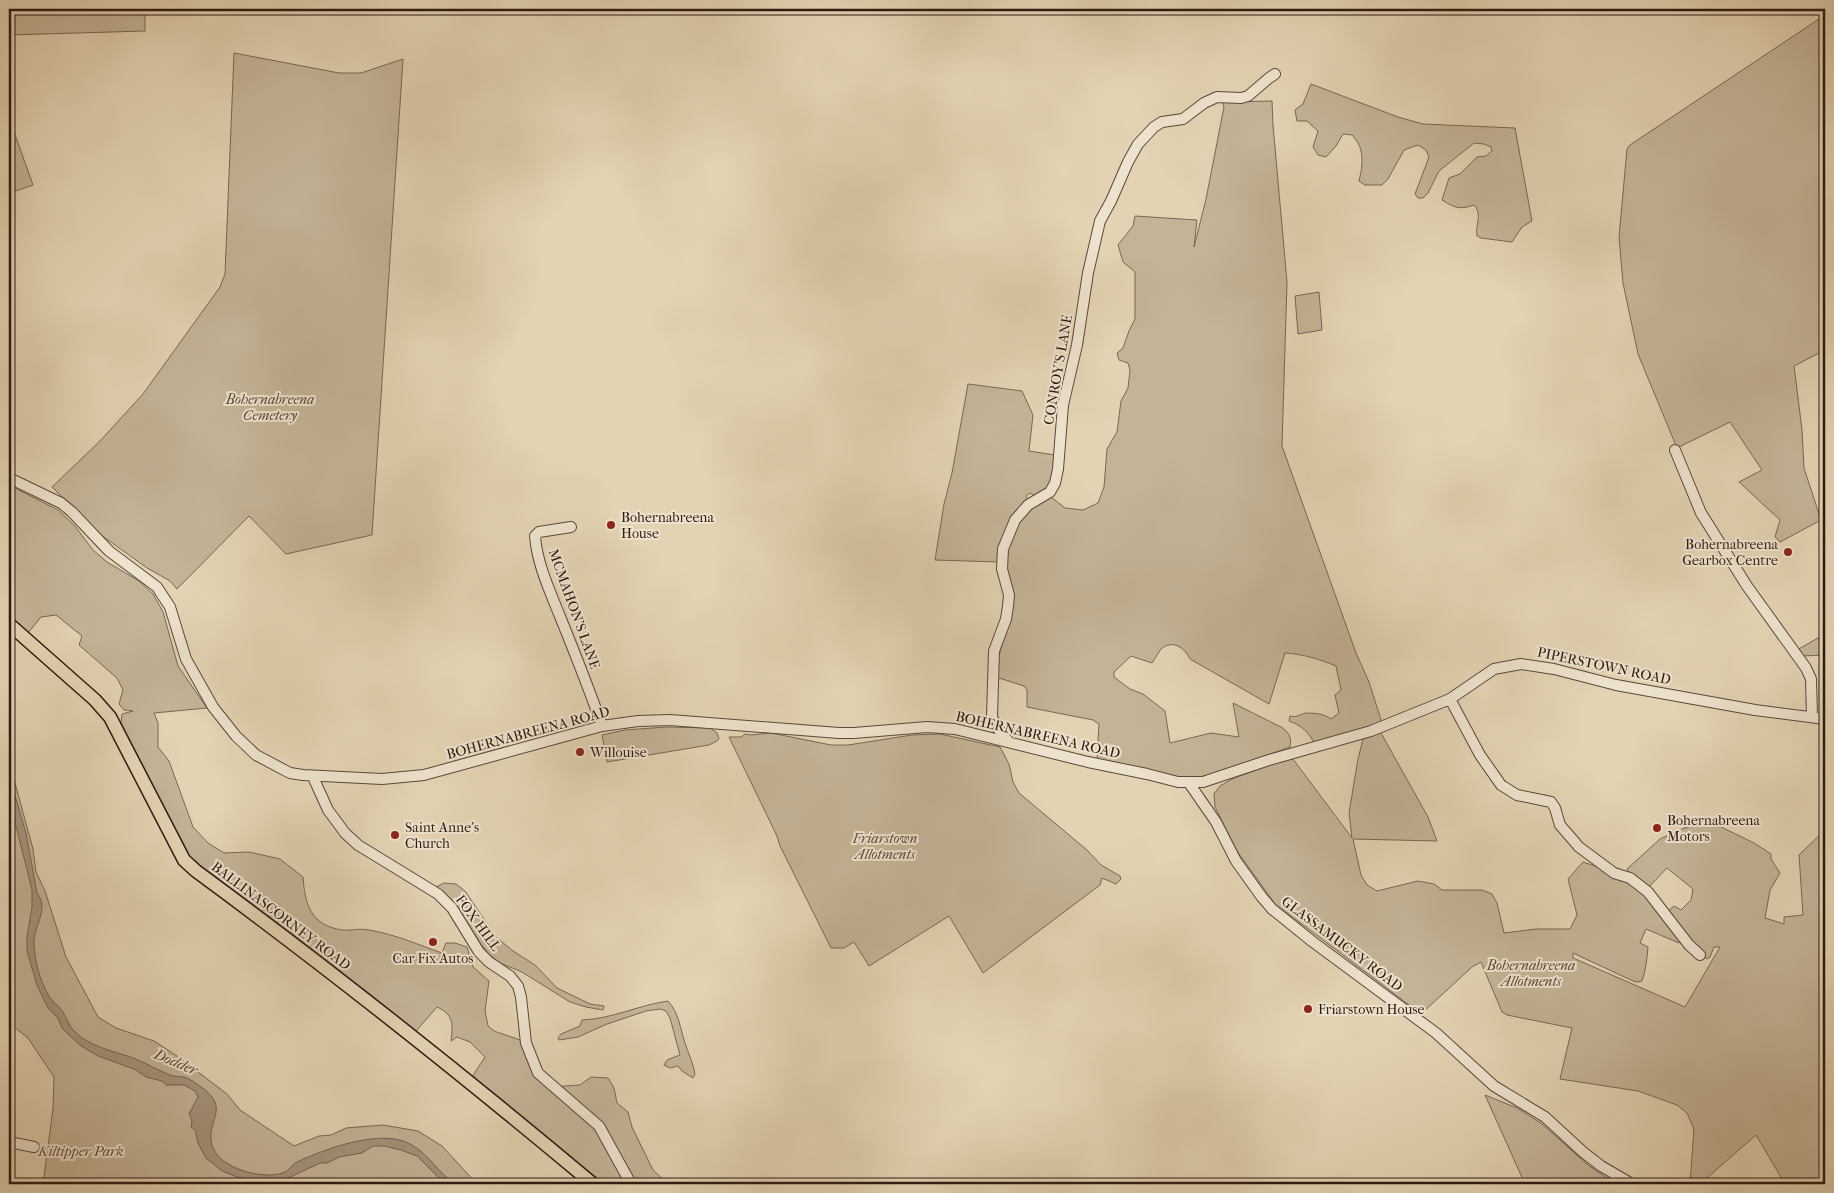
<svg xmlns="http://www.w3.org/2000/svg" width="1834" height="1193" viewBox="0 0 1834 1193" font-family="'IM FELL French Canon',serif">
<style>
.green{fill:#c4b497;stroke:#786755}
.water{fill:#a5947c;stroke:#756352}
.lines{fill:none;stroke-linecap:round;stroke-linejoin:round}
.minor-casing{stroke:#5a483b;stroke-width:12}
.major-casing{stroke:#2d1a13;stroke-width:15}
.minor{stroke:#ede2cd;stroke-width:10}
.major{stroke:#e3d3b2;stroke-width:12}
.poi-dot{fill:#8f2418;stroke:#ede2cd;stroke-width:2}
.labels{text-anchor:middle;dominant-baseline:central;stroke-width:4;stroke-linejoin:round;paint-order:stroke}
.street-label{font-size:14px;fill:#2d1a13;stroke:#ede2cd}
.park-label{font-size:14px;font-style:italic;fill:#5a483b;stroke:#ede2cd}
.poi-label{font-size:14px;fill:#2d1a13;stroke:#ede2cd;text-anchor:start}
.water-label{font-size:15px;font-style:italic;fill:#574538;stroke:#ede2cd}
</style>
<rect width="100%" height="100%" fill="#e3d3b2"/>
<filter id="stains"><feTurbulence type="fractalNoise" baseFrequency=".004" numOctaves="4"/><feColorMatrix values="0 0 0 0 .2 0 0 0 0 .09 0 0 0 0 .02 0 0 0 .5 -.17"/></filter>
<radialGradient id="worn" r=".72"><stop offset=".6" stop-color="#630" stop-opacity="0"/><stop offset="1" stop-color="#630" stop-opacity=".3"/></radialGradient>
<!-- green -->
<path class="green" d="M 9,9 L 145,9 L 145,31 L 9,35 Z
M 1825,15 L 1825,350 L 1794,366 L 1802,430 L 1804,468 L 1821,520 L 1780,542 L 1775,537 L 1780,520 L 1739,482 L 1762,470 L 1730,422 L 1677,448 L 1638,354 L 1623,283 L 1619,237 L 1627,149 L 1630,145 Z
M 234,53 L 339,73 L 361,73 L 403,59 L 372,535 L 286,554 L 249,516 L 177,589 L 170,581 L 147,568 L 101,535 L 52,487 L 100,441 L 143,394 L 220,287 L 225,274 Z
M 1311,84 L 1398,117 L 1423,124 L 1515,128 L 1532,221 L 1522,227 L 1512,242 L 1481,238 L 1477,236 C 1475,225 1483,215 1474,205 C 1460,210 1455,208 1442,200 L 1449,178 L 1460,174 L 1477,157 L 1486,156 L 1492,151 L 1491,147 L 1484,144 L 1474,143 L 1439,171 L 1428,193 L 1423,198 L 1418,198 L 1415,194 L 1429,157 L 1426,150 L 1418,145 L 1404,150 L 1388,179 L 1382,185 L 1365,185 L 1359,181 C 1363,164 1365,148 1352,135 L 1343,134 L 1336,146 L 1326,157 L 1318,155 L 1313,147 L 1318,131 L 1307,121 L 1297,121 L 1295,110 L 1303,104 Z
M 1272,101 L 1273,125 L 1287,282 L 1282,446 L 1356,653 L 1369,682 L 1382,723 L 1315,744 C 1308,732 1303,726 1289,721 L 1290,716 C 1297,718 1300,714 1306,713 C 1315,713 1325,714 1331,719 L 1339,713 L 1335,695 L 1341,690 L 1336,666 C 1319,659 1303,654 1285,653 L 1269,704 L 1190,659 C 1185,648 1173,639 1161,649 C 1158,653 1155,659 1152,663 L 1131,656 L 1114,672 L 1114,677 L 1130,689 L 1143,694 L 1165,711 L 1170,743 L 1211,733 L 1239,737 L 1233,703 L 1281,727 C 1289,732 1292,738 1290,747 L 1206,777 L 1187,779 L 1097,759 L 1099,724 L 1093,720 L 1027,707 L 1027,690 L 1024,686 L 996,677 C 996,660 1003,646 1005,629 C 1007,621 1006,613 1006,606 C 1007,556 1000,524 1051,497 L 1065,508 L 1083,510 L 1098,503 L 1104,487 L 1107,449 L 1117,432 L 1121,401 L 1128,388 L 1130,370 L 1128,363 L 1119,360 L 1117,353 L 1123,348 L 1129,331 L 1135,319 L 1135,272 L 1123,262 L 1118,245 L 1133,226 L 1135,216 L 1197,220 L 1194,247 L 1206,199 L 1224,107 L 1222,102 Z
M 9,118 L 33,185 L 10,193 L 12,240 L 9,243 Z
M 1319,292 L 1322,330 L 1298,334 L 1295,296 Z
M 968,384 L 1022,391 L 1033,415 L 1029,451 L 1055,455 L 1054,475 L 1049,487 L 1035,496 L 1030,493 L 1026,496 L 1028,500 L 999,562 L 935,560 L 944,504 L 952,473 Z
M 9,485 L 58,510 L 74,525 L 93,550 L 107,562 L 139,581 L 153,594 L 163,612 L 178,666 L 207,708 L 154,713 L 158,723 L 158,747 L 169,761 L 193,827 L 208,843 L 224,853 L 249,852 L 280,859 L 303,877 C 305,904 310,925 342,930 C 351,931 360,928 369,930 C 394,934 419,945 442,953 L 446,943 L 455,943 L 467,947 L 473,967 L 489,981 L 485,1011 L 488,1026 L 494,1031 L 520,1040 L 551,1087 L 580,1085 L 591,1077 L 608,1078 L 614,1088 L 617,1103 L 628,1112 L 632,1127 L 653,1170 L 668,1184 L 604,1184 L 472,1077 L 485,1057 L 470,1042 L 457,1037 L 451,1041 C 453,1024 454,1015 437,1007 L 416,1031 L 296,937 L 201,866 L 185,852 L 121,723 L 122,714 L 133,711 L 124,710 L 119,704 L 123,690 L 117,678 L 79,645 L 82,636 L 56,615 L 41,617 L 28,633 L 9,617 Z
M 1825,634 L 1825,655 L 1802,656 L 1797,650 Z
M 666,727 L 710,728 L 717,733 L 719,738 L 717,741 L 709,745 L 607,762 L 602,735 L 625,730 Z
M 771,733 L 831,745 L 848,745 L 912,735 L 940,734 L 1000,747 L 1009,764 L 1013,782 L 1019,793 L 1087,850 L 1101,865 L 1120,876 L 1121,879 L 1116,884 L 1102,878 L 1100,885 L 983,973 L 949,916 L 869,966 L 854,942 L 844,948 L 831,948 L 780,846 L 777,836 L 729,737 L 741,737 L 745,734 L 751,735 Z
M 1381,733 L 1428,817 L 1437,841 L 1353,839 L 1361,875 L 1367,885 L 1377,891 L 1418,881 L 1434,884 L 1442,890 L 1482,890 L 1492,894 L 1497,903 L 1504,933 L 1536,929 L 1570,929 L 1577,915 L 1568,879 L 1583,862 C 1605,869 1629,879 1646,895 C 1659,907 1669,924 1680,938 L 1679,943 L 1646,929 L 1640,943 L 1648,947 C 1647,959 1646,970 1642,981 L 1637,982 L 1633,981 L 1573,953 L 1573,958 L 1685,1007 L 1720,947 L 1714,947 L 1710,957 L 1707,959 L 1692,945 L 1666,913 L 1674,906 L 1681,910 L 1691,900 L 1693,889 L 1667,868 L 1648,888 L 1630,875 L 1627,869 L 1660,839 L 1682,829 L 1697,824 L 1719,826 L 1754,843 L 1771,854 L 1771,859 L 1780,873 L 1770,890 L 1765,918 L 1784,924 L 1784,917 L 1803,915 L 1799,855 L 1825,830 L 1825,1184 L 1785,1184 L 1756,1135 L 1700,1184 L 1690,1184 L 1694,1129 L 1687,1113 L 1677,1105 L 1638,1091 L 1560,1079 L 1572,1028 L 1507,1015 L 1502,1012 L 1481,962 L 1472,967 L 1421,1014 L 1275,904 L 1237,851 L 1215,807 L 1214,794 L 1220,786 L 1232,779 L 1272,764 L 1293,759 L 1352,838 L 1349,813 L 1358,759 L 1363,739 Z
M 9,761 L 33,849 L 36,872 L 45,891 L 66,957 L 98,1017 L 116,1028 L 154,1041 L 177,1056 L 227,1094 L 240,1110 L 294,1146 L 319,1136 L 331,1135 L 346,1128 L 383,1125 L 418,1131 L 442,1146 L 477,1184 L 43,1184 L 53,1109 L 54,1077 L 28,1038 L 9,1023 Z
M 444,883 L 456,884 L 465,891 L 496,937 L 513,951 L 535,965 L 557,988 L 590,1004 L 604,1006 L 603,1010 L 586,1007 L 570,1002 L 522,972 L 500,963 L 489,954 L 480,943 L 455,903 L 436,887 Z
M 668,1001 C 679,1013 680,1028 685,1043 C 688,1053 693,1062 695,1074 L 693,1078 L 682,1071 L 678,1066 L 670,1068 L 664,1065 L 667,1060 L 680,1055 L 670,1018 L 666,1011 L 660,1009 L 646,1011 L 607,1024 L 578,1037 L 559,1040 L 558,1038 L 561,1034 L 580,1026 L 582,1020 C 612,1019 639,1005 668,1001 Z
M 1485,1095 L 1517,1108 L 1542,1124 L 1588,1165 L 1615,1184 L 1525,1184 Z"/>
<!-- water -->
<path class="water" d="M 9,775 L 26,833 L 37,893 C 50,909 33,927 34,944 C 35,961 39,979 48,994 C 51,1001 58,1005 62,1011 C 67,1018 69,1026 74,1031 C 91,1048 115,1051 136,1059 C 147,1064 158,1070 170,1075 C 175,1077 179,1076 184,1077 C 191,1079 198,1085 204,1089 C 228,1108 209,1119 211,1140 C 213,1164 248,1175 268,1175 C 274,1175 285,1174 289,1169 C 292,1166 293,1164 297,1162 C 325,1149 381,1128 410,1144 C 428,1153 438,1173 455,1184 L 445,1184 L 417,1156 L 401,1150 L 384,1146 L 373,1146 L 362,1153 L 339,1157 L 327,1163 L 320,1163 L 286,1179 L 266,1181 L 240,1178 L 222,1171 L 206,1158 L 198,1143 L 195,1130 L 191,1127 L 192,1120 L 189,1114 L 198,1097 L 195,1091 L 184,1085 L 166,1085 L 162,1081 L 146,1077 L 134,1069 L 98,1056 L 81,1046 L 67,1033 L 62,1028 L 58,1018 L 48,1008 L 37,985 L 27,951 L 27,937 L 32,907 L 32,890 L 9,798 Z"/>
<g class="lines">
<!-- minor casing -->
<g class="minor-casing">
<path id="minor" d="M 1675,450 L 1701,513 L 1747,586 L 1806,668 L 1811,679 L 1812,717
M 9,478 L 61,503 L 72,512 L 109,551 L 157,587 L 170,607 L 186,659 L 213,707 L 236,736 L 256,755 L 290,773 L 303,775 L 382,779 L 424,775 L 602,726 L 638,721 L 670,720 L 839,733 L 854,733 L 927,727 L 955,729 L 1088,762 L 1147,774 L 1178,782 L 1203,782 L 1269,760 L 1371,731 L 1450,699 L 1494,669 L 1521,664 L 1554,669 L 1616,685 L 1755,710 L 1825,719
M 571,527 L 539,532 L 535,536 C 537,563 549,589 559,614 C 574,651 589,688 602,726
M 1450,699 L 1480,755 L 1501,785 L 1517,795 L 1551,802 L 1555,808 L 1560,825 L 1579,847 L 1614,873 L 1630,878 L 1648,892 L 1689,945 L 1700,955
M 1009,742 L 995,725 L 992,716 L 994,651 L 1006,619 L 1008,606 L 1009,595 L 1002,569 L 1003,549 L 1015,520 L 1028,505 L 1050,492 L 1055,483 L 1058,469 L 1063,405 L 1077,345 L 1088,273 L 1100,221 L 1111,201 L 1128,162 L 1138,144 L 1154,127 L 1162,122 L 1183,119 L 1204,103 L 1217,97 L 1241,98 L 1248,96 L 1269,78 L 1275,74
M 313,777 L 328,810 L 345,833 L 358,845 L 438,894 L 452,908 L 479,952 L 489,962 L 510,976 L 518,986 L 521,997 L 526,1043 L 538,1073 L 599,1126 L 631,1184
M 1189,783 L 1216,822 L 1236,861 L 1261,896 L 1272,909 L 1313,942 L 1436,1033 L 1494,1086 L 1545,1117 L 1583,1152 L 1601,1166 L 1632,1184
M 9,1142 L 34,1147"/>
</g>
<!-- major casing -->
<g class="major-casing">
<path id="major" d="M 9,624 L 95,700 L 110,717 L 184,860 L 196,871 C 332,971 464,1076 593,1184"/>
</g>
<!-- minor -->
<use href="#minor" class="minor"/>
<!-- major -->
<use href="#major" class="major"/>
</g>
<!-- markers -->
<g class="poi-dot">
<circle cx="611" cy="525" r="5"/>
<circle cx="1788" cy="552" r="5"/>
<circle cx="580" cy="752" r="5"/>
<circle cx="1657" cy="828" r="5"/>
<circle cx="395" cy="835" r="5"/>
<circle cx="433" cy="942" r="5"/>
<circle cx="1308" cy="1009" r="5"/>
</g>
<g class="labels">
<!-- street labels -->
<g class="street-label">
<text transform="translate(1058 370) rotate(-80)">CONROY'S LANE</text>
<text transform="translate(574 609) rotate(70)">MCMAHON'S LANE</text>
<text transform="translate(1604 666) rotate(12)">PIPERSTOWN ROAD</text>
<text transform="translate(528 733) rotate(-15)">BOHERNABREENA ROAD</text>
<text transform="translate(1038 735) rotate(13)">BOHERNABREENA ROAD</text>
<text transform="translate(281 916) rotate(37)">BALLINASCORNEY ROAD</text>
<text transform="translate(478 923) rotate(54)">FOX HILL</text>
<text transform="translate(1342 944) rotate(37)">GLASSAMUCKY ROAD</text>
</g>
<!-- park labels -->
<g class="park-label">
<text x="270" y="399">Bohernabreena<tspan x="270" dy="16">Cemetery</tspan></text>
<text x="885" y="838">Friarstown<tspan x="885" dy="16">Allotments</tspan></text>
<text x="1531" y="965">Bohernabreena<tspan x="1531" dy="16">Allotments</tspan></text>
<text x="81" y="1151">Kiltipper Park</text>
</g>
<!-- poi labels -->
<g class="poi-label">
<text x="621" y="517">Bohernabreena<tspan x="621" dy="16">House</tspan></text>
<text x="1778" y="544" text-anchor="end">Bohernabreena<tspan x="1778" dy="16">Gearbox Centre</tspan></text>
<text x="590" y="752">Willouise</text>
<text x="1667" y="820">Bohernabreena<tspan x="1667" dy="16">Motors</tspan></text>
<text x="405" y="827">Saint Anne's<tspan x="405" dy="16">Church</tspan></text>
<text x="433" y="958" text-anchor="middle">Car Fix Autos</text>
<text x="1318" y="1009">Friarstown House</text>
</g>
<!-- water labels -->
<g class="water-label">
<text transform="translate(176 1062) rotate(23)">Dodder</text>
</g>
</g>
<!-- margin -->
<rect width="1834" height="1193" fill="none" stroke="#e3d3b2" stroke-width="30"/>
<rect x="10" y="10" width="1814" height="1173" fill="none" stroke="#2d1a13" stroke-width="2.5"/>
<rect x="15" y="15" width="1804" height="1163" fill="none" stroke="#2d1a13"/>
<rect width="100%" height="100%" filter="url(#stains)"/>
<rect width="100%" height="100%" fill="url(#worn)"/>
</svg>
